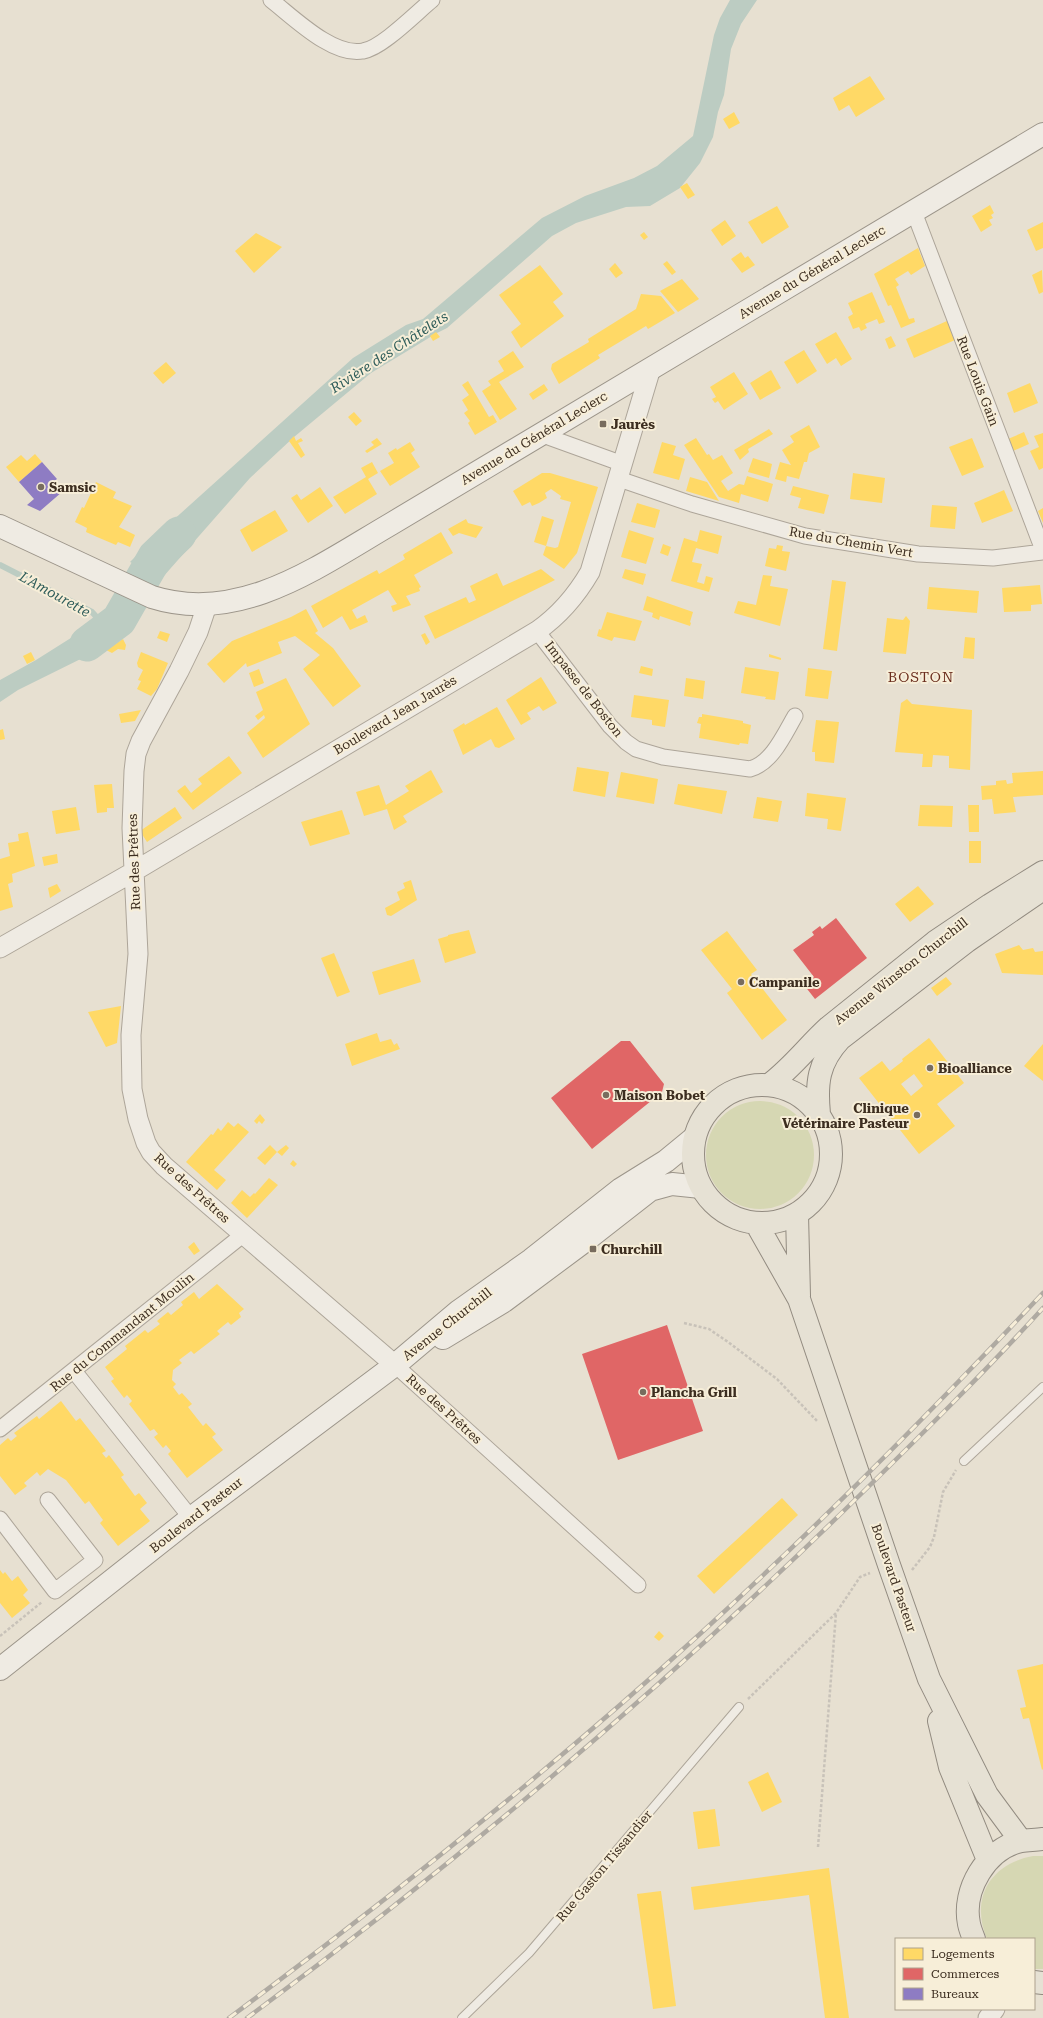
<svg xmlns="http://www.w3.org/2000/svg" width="1043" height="2018" viewBox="0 0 1043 2018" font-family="'Roboto Serif',serif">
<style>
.green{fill:#d6d7b3}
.water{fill:#bcccc2}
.homes{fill:#ffd966;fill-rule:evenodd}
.shops{fill:#e06666}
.offices{fill:#8e7cc3}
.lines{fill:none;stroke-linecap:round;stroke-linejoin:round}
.stream{stroke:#bcccc2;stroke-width:6}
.river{stroke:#bcccc2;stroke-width:35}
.service-casing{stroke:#ada599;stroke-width:10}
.minor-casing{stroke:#ada599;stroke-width:17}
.tertiary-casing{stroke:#ada599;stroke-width:21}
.secondary-casing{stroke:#9c958a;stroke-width:24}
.primary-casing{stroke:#928b80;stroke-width:24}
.path{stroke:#c8c2b9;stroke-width:2.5;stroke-dasharray:3 2;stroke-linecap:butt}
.service{stroke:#efebe3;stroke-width:8}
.minor{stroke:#efebe3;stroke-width:15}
.tertiary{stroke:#efebe3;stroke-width:19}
.secondary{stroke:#efebe3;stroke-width:22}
.primary{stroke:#e6e1d4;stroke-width:22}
.rail-casing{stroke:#afaaa2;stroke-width:4.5}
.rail{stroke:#f7eed8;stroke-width:3;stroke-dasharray:9;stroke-linecap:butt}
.poi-dot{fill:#786c5e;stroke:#f7eed8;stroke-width:1.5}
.labels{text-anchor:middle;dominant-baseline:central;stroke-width:4;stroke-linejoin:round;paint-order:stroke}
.street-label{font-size:13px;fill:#3d2e20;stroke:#f7eed8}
.poi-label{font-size:13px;font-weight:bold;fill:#3d2e20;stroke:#f7eed8;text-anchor:start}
.water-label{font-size:14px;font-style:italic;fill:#2f5d5a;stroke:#f7eed8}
.neighbourhood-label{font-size:14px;letter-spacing:1px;fill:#6b2e1e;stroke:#f7eed8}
</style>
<rect width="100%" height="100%" fill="#e7e0d1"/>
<!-- green -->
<path class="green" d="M706 1155a54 54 0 1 1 108 0a54 54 0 1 1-108 0Z
M 1033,1856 L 1043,1856 L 1043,1969 L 1034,1969 L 1034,1939 L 987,1939 C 970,1898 990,1864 1033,1856 Z"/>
<!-- water -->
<path class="water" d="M 730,0 L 757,0 L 741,24 L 731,49 L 724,95 L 718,112 L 713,137 L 700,163 L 680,188 L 650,206 L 626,207 L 576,223 L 552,236 L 447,328 L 437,333 L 371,373 L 294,437 L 250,478 L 163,577 L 130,562 L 160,532 L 353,358 L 406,325 L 423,319 L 542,218 L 585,196 L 634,178 L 657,166 L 693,136 L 714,35 L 720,18 Z
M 108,605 L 137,618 L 121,639 L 18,690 L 0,702 L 0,680 L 36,660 L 93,624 L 98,616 L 102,615 Z"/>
<!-- homes -->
<path class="homes" d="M 870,76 L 885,99 L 856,117 L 849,105 L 839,111 L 833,98 Z
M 734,112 L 740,123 L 729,129 L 723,119 Z
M 687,183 L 695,195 L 688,199 L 680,187 Z
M 990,205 L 994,213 L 991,215 L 993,218 L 989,220 L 992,225 L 981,232 L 972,216 Z
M 777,206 L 789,227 L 762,244 L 748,222 Z
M 725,220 L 736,236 L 722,246 L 711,230 Z
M 1043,222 L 1043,248 L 1036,251 L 1027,230 Z
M 644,232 L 648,237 L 644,240 L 640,235 Z
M 256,233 L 282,247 L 254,273 L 235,251 Z
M 918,248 L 925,266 L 911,275 L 908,271 L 895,279 L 899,285 L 896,287 L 909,319 L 914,318 L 915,322 L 901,328 L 891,305 L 888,306 L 874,274 Z
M 741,252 L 745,258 L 748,256 L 755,265 L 742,273 L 731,259 Z
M 667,261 L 676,272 L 672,275 L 663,264 Z
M 615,263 L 623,273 L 616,278 L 609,269 Z
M 540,265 L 563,294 L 553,302 L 564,316 L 521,348 L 511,332 L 521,324 L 499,295 Z
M 1042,270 L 1043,292 L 1039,294 L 1032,275 Z
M 682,279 L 699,299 L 678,312 L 660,291 Z
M 872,292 L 885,322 L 879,324 L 877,319 L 865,324 L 867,328 L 861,331 L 859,327 L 853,329 L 848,317 L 853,314 L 848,303 Z
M 641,294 L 661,296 L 675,313 L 648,329 L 646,326 L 598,355 L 600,358 L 559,384 L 551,369 L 552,364 L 589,342 L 588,339 L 636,309 Z
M 947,321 L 955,340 L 914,358 L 906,339 Z
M 436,332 L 440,337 L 433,341 L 430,336 Z
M 836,332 L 852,359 L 841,366 L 836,358 L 827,364 L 815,344 Z
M 891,336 L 896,346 L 889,349 L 885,339 Z
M 804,350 L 817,371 L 797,384 L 784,362 Z
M 513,351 L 524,367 L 499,382 L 517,409 L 500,420 L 482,391 L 491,385 L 488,381 L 504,371 L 498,361 Z
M 166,362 L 176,373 L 163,384 L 153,373 Z
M 771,370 L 781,388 L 760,400 L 750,383 Z
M 734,372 L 748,394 L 724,410 L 718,401 L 715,403 L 712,399 L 716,397 L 710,387 Z
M 468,381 L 489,417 L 493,415 L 497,422 L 475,435 L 468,423 L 470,421 L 464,413 L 468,410 L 462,400 L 469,395 L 462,385 Z
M 1030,383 L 1038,403 L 1014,413 L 1007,393 Z
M 544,384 L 548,390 L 533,400 L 529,394 Z
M 354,412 L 362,421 L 356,426 L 348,417 Z
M 809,425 L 820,447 L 809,453 L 807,462 L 804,462 L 799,479 L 787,476 L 786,482 L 775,479 L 780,462 L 791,465 L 782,450 L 794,442 L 790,436 Z
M 769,429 L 773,434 L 748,449 L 749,452 L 740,460 L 734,450 Z
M 1024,432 L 1029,444 L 1013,451 L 1008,439 Z
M 1043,433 L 1043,468 L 1039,470 L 1030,451 L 1039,447 L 1034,436 Z
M 294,436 L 296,441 L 301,438 L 303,441 L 298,443 L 305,455 L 301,458 L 289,441 Z
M 377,438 L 382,444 L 367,453 L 365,451 L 374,445 L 371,442 Z
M 696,438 L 707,455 L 709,454 L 713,460 L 722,455 L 733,473 L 721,481 L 728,491 L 739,484 L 744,485 L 747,476 L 773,484 L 768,502 L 741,494 L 739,503 L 719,497 L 684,445 Z
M 972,438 L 984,467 L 962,476 L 949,447 Z
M 410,442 L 415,450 L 411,453 L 420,467 L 390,486 L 380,471 L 394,463 L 388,453 L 396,448 L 397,450 Z
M 662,442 L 676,446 L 673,455 L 685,459 L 679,480 L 653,473 Z
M 35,454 L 42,462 L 19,482 L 6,467 L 21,455 L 27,461 Z
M 753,458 L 772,464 L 769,478 L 748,472 Z
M 372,462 L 378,473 L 368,479 L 377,494 L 345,514 L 333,497 L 366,477 L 361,468 Z
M 542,473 L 550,473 L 598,487 L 577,553 L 564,569 L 543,555 L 546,546 L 555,548 L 558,547 L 571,502 L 560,499 L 561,496 L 551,489 L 545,493 L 547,498 L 539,503 L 532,506 L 530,502 L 522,506 L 513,491 Z
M 853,473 L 885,478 L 882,503 L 850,499 Z
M 690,477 L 707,482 L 719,501 L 686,491 Z
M 96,482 L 116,492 L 113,498 L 132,506 L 119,527 L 135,535 L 130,547 L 118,542 L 116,545 L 97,537 L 86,532 L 87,528 L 75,522 L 82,507 L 84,508 Z
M 793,486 L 829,495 L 824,514 L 798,508 L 801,498 L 790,495 Z
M 320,487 L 333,506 L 308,523 L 291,498 L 297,494 L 301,500 Z
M 1004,490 L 1013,511 L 982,523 L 974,503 Z
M 637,503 L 660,510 L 655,528 L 631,522 Z
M 932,505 L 957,507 L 955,529 L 930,527 Z
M 1043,508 L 1043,523 L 1038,511 Z
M 275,510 L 288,531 L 252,552 L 240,530 Z
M 542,516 L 554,520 L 546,546 L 534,542 Z
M 466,519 L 468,523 L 483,527 L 476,538 L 459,533 L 453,536 L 448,529 Z
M 629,530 L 654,538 L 646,564 L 621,557 Z
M 700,530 L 722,536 L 718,554 L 696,548 L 692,562 L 702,564 L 697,582 L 704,584 L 706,576 L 713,578 L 709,592 L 671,581 L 684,538 L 697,542 Z
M 441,532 L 453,553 L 414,575 L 421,587 L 419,588 L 420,591 L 406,596 L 411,605 L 393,612 L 391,606 L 397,604 L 388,590 L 352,610 L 357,619 L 365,615 L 368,622 L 350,630 L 342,616 L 323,628 L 311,606 L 377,570 L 379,574 L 405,559 L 403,555 L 404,554 Z
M 663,544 L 671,547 L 668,556 L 660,553 Z
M 777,545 L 783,546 L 782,551 L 790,552 L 786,571 L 765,566 L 769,548 L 776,549 Z
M 541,569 L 555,580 L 435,639 L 424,616 L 466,597 L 469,603 L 476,600 L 470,586 L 497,573 L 503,586 Z
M 625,569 L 646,574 L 643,585 L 622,578 Z
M 763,575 L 772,576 L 770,586 L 788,589 L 780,626 L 734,613 L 738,601 L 756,605 Z
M 832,580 L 846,582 L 837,651 L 823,649 Z
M 1040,585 L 1042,604 L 1031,605 L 1031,611 L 1004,612 L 1002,588 Z
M 929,587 L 979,591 L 977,613 L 927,609 Z
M 647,596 L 693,612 L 690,622 L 691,623 L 690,626 L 660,616 L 659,620 L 652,617 L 653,613 L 643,610 Z
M 306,609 L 318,631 L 315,633 L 333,648 L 361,686 L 333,707 L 303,669 L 320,655 L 295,636 L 278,642 L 282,653 L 247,667 L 246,663 L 224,683 L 207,664 L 232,641 L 291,617 Z
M 607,612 L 642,621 L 635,641 L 614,637 L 612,641 L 597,636 L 599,629 L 601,630 Z
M 906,616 L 910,621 L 906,654 L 883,652 L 887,618 L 903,620 Z
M 160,631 L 170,634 L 167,642 L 157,638 Z
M 425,633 L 430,642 L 426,645 L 421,635 Z
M 965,637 L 975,638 L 974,659 L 963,658 Z
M 123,639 L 126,645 L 125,650 L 118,649 L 112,653 L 106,650 Z
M 31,652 L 35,660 L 27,664 L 23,656 Z
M 141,652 L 168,663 L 157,689 L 151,696 L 137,689 L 141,681 L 138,680 L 143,670 L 138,667 L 137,663 Z
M 769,654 L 781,658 L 781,660 L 769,657 Z
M 641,666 L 653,669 L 652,676 L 639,673 Z
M 745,667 L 779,672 L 775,700 L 765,699 L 766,697 L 741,693 Z
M 808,668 L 832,671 L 828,699 L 805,696 Z
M 259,669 L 264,683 L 254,687 L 249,673 Z
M 541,677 L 557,703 L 543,711 L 539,706 L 527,713 L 531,719 L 521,725 L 506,700 Z
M 286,678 L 310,724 L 263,758 L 247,733 L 265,718 L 264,715 L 258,720 L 255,716 L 263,710 L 256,692 Z
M 686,678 L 705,681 L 703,699 L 684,696 Z
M 634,695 L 669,700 L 665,727 L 652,725 L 652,720 L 631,717 Z
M 907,699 L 912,704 L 972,710 L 970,770 L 949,768 L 949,756 L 933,755 L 932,767 L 922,767 L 923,754 L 895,752 L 901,703 Z
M 497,707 L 515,739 L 499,748 L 495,747 L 491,739 L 463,755 L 453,730 L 464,723 L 465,725 Z
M 141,710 L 135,721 L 121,723 L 119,714 Z
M 702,714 L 743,721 L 743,723 L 751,725 L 748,744 L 740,743 L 739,745 L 699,738 L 701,724 L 697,723 L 699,717 L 702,717 Z
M 816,720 L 839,722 L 834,763 L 815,761 L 815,752 L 812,752 Z
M 3,729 L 5,739 L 0,740 L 0,730 Z
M 229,756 L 242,773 L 193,810 L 177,791 L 185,785 L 191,793 L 202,784 L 198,779 Z
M 577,767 L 609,772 L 605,797 L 573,791 Z
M 431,770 L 443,792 L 403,816 L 407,822 L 394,830 L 387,809 L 364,816 L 356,792 L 379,785 L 386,805 L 409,791 L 405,786 Z
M 1043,771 L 1043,795 L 1013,797 L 1016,812 L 994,814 L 992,799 L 982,800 L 981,786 L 996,785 L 996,781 L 1006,780 L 1007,784 L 1013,783 L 1012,773 Z
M 621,772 L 658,779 L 654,804 L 616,797 Z
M 112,784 L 114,808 L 107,808 L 107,812 L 97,813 L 94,785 Z
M 678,784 L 727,791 L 722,814 L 674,804 Z
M 807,793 L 846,798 L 841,831 L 827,829 L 828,819 L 805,816 Z
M 757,797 L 782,801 L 778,822 L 753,818 Z
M 920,805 L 953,806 L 952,827 L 918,826 Z
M 968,805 L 979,805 L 979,832 L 969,832 Z
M 76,807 L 80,830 L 56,834 L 52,811 Z
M 175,807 L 182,818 L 147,842 L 140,831 Z
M 342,810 L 350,834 L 310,846 L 301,822 Z
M 28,832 L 35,866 L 12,874 L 13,882 L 8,884 L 13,907 L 0,911 L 0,859 L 10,856 L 8,843 L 19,841 L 18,834 Z
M 969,841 L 981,841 L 981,863 L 969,863 Z
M 57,854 L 58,863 L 44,866 L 42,857 Z
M 411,880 L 417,900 L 391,916 L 387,915 L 385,908 L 400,900 L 397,892 L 405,888 L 403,883 Z
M 57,884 L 61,891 L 50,898 L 48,888 Z
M 918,886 L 934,904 L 910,922 L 895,904 Z
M 469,930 L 476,953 L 445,963 L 438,939 L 448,936 L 448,935 Z
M 727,931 L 757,970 L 751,974 L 787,1020 L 762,1040 L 727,993 L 732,989 L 701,950 Z
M 1019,945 L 1023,950 L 1033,948 L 1035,952 L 1043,951 L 1043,975 L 1002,973 L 995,954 Z
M 334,953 L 350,992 L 337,997 L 321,958 Z
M 414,959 L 421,982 L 379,995 L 372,972 Z
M 946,977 L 952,984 L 937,996 L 931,988 Z
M 121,1006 L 117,1043 L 106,1047 L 88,1012 Z
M 377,1033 L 380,1042 L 391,1039 L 394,1045 L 397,1043 L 400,1049 L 352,1066 L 345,1044 Z
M 929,1038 L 964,1083 L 937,1104 L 955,1126 L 919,1154 L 859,1078 L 882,1061 L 890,1071 L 903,1061 L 902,1059 ZM 914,1074 L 923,1086 L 911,1096 L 901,1084 Z
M 1043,1044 L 1043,1081 L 1024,1066 Z
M 260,1114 L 265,1120 L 262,1124 L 259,1121 L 257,1124 L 254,1121 Z
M 228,1122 L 234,1127 L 238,1123 L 249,1132 L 214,1170 L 226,1180 L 217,1190 L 186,1162 L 211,1134 L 213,1135 L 218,1128 L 221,1131 Z
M 270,1145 L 277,1152 L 286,1145 L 289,1148 L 282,1156 L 277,1152 L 265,1165 L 257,1158 Z
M 293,1160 L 297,1164 L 294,1167 L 290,1164 Z
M 269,1178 L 278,1185 L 247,1218 L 231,1203 L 242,1190 L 250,1197 L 254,1193 L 255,1194 Z
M 194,1242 L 200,1251 L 194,1255 L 188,1247 Z
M 217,1284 L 244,1309 L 239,1313 L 241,1317 L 231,1325 L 228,1322 L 217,1331 L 220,1334 L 194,1354 L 191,1351 L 179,1360 L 182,1363 L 173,1370 L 172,1380 L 176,1384 L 173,1387 L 179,1395 L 182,1393 L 192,1404 L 188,1407 L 203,1426 L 206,1423 L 216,1434 L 212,1437 L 223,1450 L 187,1478 L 168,1454 L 171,1451 L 166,1445 L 163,1448 L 154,1437 L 158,1434 L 154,1429 L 150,1431 L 129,1404 L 132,1401 L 127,1395 L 124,1398 L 111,1381 L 114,1379 L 105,1367 L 127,1349 L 125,1346 L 145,1330 L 148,1333 L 160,1324 L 157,1321 L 168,1312 L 171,1315 L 183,1305 L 181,1302 L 194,1292 L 199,1299 Z
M 61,1401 L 76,1421 L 80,1418 L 106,1451 L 102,1453 L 106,1458 L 109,1455 L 124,1475 L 121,1477 L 135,1496 L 139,1493 L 147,1503 L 140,1509 L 150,1521 L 118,1546 L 100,1523 L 103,1520 L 89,1501 L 85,1504 L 66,1480 L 48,1469 L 40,1476 L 37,1472 L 24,1483 L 27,1486 L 15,1495 L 0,1476 L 0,1445 L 8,1438 L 11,1441 L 17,1436 L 14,1433 L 37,1416 L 39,1419 Z
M 782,1498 L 798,1515 L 714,1594 L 697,1576 Z
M 0,1570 L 3,1574 L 5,1572 L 12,1581 L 18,1576 L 28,1590 L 23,1595 L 30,1603 L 12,1618 L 0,1603 Z
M 659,1631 L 664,1636 L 659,1641 L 654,1637 Z
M 1043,1664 L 1043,1769 L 1042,1770 L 1029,1718 L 1023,1719 L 1020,1708 L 1026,1707 L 1017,1670 Z
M 768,1772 L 782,1802 L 762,1812 L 748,1782 Z
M 715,1809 L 720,1846 L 698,1849 L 693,1812 Z
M 829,1868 L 849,2018 L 825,2018 L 809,1895 L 694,1910 L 691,1887 Z
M 661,1891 L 676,2006 L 653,2009 L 637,1894 Z"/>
<!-- shops -->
<path class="shops" d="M 836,918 L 867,958 L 815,999 L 804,985 L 814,977 L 793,950 L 814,935 L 812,932 L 820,926 L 822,929 Z
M 621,1041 L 630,1041 L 664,1084 L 662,1092 L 592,1149 L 551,1098 Z
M 667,1325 L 703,1431 L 618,1460 L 582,1354 Z"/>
<!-- offices -->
<path class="offices" d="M 42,462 L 57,479 L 53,482 L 62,492 L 40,511 L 27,505 L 34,499 L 19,482 Z"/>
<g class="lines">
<!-- stream -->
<path class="stream" d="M 0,565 L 92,612 L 102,623"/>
<!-- river -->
<path class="river" d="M 87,644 L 119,620 L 155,557 L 179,534"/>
<!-- service casing -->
<g class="service-casing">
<path id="service" d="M 964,1461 L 1043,1387
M 462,2018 L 529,1953 L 739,1707"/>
</g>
<!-- minor casing -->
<g class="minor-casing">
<path id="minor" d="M 271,0 C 293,17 333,57 363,51 C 382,48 416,13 432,0
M 914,212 L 1043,550
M 540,434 L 623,464
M 619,479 L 692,504 L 805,536 L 918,554 L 993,558 L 1043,552
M 537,631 L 610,726 L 626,742 L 636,749 L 663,757 L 750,769 C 772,763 784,735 795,716
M 395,1365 L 638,1585
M 74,1371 L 191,1518
M 0,1429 L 244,1234
M 0,1519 L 55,1591 L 95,1560 L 48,1500"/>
</g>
<!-- tertiary casing -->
<g class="tertiary-casing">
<path id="tertiary" d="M 207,605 L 198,632 L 179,671 L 141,741 L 136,754 L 134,771 L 132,828 L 138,954 L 131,1035 L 132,1089 L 138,1119 L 146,1143 L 151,1152 L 164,1166 L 395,1365
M 0,948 L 133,872 L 537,631 C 560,615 576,596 590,572 L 651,368
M 988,2018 L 995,2009"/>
</g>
<!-- secondary casing -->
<g class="secondary-casing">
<path id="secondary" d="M 0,526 L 152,597 C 240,625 319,566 391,524 L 1043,134
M 443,1338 L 504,1301 L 586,1240 L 650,1190 L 672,1184 L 701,1187
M 0,1669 L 191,1518 L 395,1365 L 459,1311 L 531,1260 L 621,1189 L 666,1161 L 694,1138"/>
</g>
<!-- primary casing -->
<g class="primary-casing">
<path id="primary" d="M693 1154a69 69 0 1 1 138 0a69 69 0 1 1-138 0Z
M 769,1085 C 792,1068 808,1046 829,1027 L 935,942 L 990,905 L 1043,872
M 819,1114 C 816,1083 818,1063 840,1039 L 967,941 L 1040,891
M 797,1214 L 799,1296
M 756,1223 L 799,1299 L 889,1565 L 929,1679 L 987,1795 L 1021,1841
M 939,1721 L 950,1767 L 988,1860
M 974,1939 C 972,1934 970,1929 969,1924 C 962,1890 986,1849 1021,1841 C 1028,1840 1036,1840 1043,1839
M 1034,1982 L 1043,1983"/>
</g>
<!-- path -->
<path class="path" d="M 684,1323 L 709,1329 L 728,1342 L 777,1379 L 818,1422
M 912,1570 L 930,1547 L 934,1537 L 943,1492 L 956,1470
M 0,1636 L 42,1602
M 748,1699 L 836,1613 L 860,1577 L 870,1573
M 818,1847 L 836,1613"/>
<!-- service -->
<use href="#service" class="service"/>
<!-- minor -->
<use href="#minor" class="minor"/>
<!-- tertiary -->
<use href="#tertiary" class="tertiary"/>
<!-- secondary -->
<use href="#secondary" class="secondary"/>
<!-- primary -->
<use href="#primary" class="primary"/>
<!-- rail casing -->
<g class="rail-casing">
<path id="rail" d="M 229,2018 C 392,1897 550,1770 701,1633 C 819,1525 933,1410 1043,1293
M 247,2018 C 465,1857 670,1682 863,1492 C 924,1432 985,1372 1043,1308"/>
</g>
<!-- rail -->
<use href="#rail" class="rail"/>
</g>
<!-- markers -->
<g class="poi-dot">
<rect x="599" y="420" width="8" height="8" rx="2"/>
<circle cx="41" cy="487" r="4"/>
<circle cx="741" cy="982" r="4"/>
<circle cx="930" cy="1068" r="4"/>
<circle cx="606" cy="1095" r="4"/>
<circle cx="917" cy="1115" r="4"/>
<rect x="589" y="1245" width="8" height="8" rx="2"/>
<circle cx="643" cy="1392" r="4"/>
</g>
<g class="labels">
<!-- street labels -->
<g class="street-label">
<text transform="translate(812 272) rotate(-31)">Avenue du Général Leclerc</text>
<text transform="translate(978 381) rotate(69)">Rue Louis Gain</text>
<text transform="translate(534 438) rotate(-31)">Avenue du Général Leclerc</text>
<text transform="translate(851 542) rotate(10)">Rue du Chemin Vert</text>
<text transform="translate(584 689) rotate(52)">Impasse de Boston</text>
<text transform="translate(395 715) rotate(-31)">Boulevard Jean Jaurès</text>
<text transform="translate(134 862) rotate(-92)">Rue des Prêtres</text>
<text transform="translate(901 971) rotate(-38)">Avenue Winston Churchill</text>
<text transform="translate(192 1188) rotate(42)">Rue des Prêtres</text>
<text transform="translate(447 1324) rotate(-38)">Avenue Churchill</text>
<text transform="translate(122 1332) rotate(-39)">Rue du Commandant Moulin</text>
<text transform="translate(444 1409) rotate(42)">Rue des Prêtres</text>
<text transform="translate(196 1515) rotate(-38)">Boulevard Pasteur</text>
<text transform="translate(894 1578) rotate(71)">Boulevard Pasteur</text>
<text transform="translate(604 1866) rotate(-50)">Rue Gaston Tissandier</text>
</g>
<!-- poi labels -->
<g class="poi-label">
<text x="611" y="424">Jaurès</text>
<text x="49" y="487">Samsic</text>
<text x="749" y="982">Campanile</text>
<text x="938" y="1068">Bioalliance</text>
<text x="614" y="1095">Maison Bobet</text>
<text x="909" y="1108" text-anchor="end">Clinique<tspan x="909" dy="15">Vétérinaire Pasteur</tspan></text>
<text x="601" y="1249">Churchill</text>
<text x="651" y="1392">Plancha Grill</text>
</g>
<!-- water labels -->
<g class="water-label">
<text transform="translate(389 352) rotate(-33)">Rivière des Châtelets</text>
<text transform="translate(55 594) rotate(29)">L'Amourette</text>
</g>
<!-- neighbourhood labels -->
<g class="neighbourhood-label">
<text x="921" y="677">BOSTON</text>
</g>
</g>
<!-- legend -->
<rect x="895" y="1938" width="140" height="72" fill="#f7eed8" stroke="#ada18e"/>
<rect x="903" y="1948" width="20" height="12" fill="#ffd966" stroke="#ada18e"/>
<text x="931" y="1958" font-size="12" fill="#3d2e20">Logements</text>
<rect x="903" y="1968" width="20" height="12" fill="#e06666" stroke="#ada18e"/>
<text x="931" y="1978" font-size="12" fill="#3d2e20">Commerces</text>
<rect x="903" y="1988" width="20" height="12" fill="#8e7cc3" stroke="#ada18e"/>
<text x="931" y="1998" font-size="12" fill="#3d2e20">Bureaux</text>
</svg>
